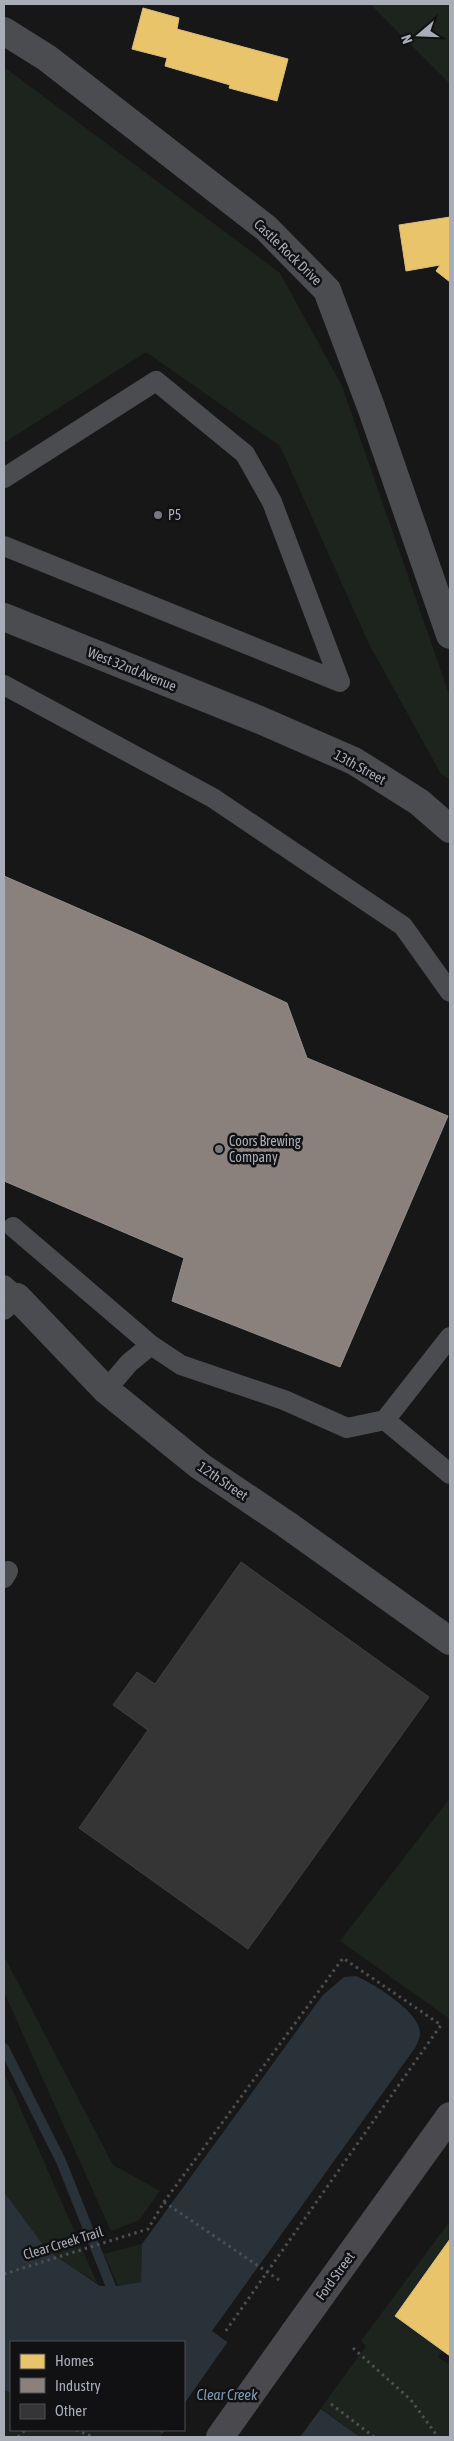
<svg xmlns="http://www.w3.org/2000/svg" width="454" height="2441" viewBox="0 0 454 2441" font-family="'Asap Condensed',sans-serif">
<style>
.green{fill:#1d241e}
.water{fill:#2a3239}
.pier{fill:#171717}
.homes{fill:#e9c46a;stroke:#d6bd81}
.industry{fill:#8a817c;stroke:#938e8e}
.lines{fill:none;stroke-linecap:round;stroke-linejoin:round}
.stream{stroke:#2a3239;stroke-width:10}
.building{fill:#353536;stroke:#3f4043}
.path{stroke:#4d4e52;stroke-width:3;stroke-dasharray:2.5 4;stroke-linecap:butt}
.service{stroke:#4b4c50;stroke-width:20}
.minor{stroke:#4b4c50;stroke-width:28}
.tertiary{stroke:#4b4c50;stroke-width:28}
.secondary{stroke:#4a4a4e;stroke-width:28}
.path-bridge{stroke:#4d4e52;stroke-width:3;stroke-dasharray:2.5 4;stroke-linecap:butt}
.secondary-bridge{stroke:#4a4a4e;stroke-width:28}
.poi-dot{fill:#757880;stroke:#111113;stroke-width:2}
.labels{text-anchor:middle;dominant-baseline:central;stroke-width:5;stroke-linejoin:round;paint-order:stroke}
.street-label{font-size:14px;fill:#a8adb8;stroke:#111113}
.poi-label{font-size:14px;fill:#a8adb8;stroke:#111113;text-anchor:start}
.water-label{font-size:15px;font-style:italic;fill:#7f9bb3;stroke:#111113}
</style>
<rect width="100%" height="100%" fill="#171717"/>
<!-- green -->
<path class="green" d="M 370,4 L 450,4 L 450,84 Z
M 4,67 L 280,273 L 342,386 L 450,697 L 450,779 L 441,774 L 369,644 L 280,446 L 146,352 L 4,443 Z
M 450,1798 L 450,2019 L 340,1941 Z
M 4,1956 L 113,2165 L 160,2191 L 139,2220 L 111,2231 L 4,1992 Z
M 4,2073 L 16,2098 L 97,2283 L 47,2250 L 4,2192 Z
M 450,2221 L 450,2239 L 395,2316 L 443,2350 L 438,2357 L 450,2365 L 450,2437 L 360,2437 L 321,2408 L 366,2346 L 361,2341 Z
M 142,2244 L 141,2282 L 118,2286 L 104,2254 Z
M 4,2390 L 11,2393 L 11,2430 L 157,2430 L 162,2434 L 160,2437 L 4,2437 Z"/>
<!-- water -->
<path class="water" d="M 356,1976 C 374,1984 420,2012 420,2033 C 420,2038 417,2044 415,2048 L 212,2331 L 360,2437 L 166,2437 L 157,2430 L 184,2430 L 184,2342 L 11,2342 L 11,2393 L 4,2390 L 4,2192 L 47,2250 L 100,2286 L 118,2286 L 141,2282 L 142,2244 L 322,1996 L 344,1977 Z"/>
<!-- pier -->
<path class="pier" d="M 229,2340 L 323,2406 L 300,2437 L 161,2436 L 165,2430 L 184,2430 L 184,2404 Z"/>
<!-- homes -->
<path class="homes" d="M 143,8 L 179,18 L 177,29 L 288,59 L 277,101 L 229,88 L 230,85 L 165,66 L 167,58 L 132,49 Z
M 450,217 L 450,282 L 436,271 L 440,265 L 406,271 L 399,225 Z
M 450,2239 L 450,2356 L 395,2316 Z"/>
<!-- industry -->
<path class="industry" d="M 4,876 L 144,937 L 287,1003 L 307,1058 L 448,1116 L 340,1367 L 172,1301 L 184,1258 L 4,1181 Z"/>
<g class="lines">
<!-- stream -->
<path class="stream" d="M 4,2048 L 61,2161 L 115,2297"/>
</g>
<!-- building -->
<path class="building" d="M 241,1562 L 429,1697 L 248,1949 L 79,1828 L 148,1730 L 113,1705 L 137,1672 L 155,1684 Z"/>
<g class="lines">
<!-- path -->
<path class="path" d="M 4,2274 L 148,2229 L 164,2202 L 343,1958 L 441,2025 L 225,2332
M 353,2348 L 411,2400 L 438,2437
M 331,2404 L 374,2437
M 76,2430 L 93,2437
M 18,2437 L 25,2430"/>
<!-- service -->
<path class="service" d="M 4,478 L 156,381 L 245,454 L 272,502 L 340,682 L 4,546
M 4,685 L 213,798 L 403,926 L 450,992
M 13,1227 L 151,1345 L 129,1363 L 106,1390
M 4,1285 L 17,1297 L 4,1310
M 450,1337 L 385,1420 L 450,1474
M 151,1345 L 181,1365 L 284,1400 L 347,1428 L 385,1420
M 4,1578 L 8,1571"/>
<!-- minor -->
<path class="minor" d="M 4,31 L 47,58 L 266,228 L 327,290 L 371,407 L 450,635
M 17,1297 L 106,1390 L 200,1466 L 286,1524 L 450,1641"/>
<!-- tertiary -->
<path class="tertiary" d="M 4,617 L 260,720 L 354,761 L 419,802 L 450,829"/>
<!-- secondary -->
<path class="secondary" d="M 294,2333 L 450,2116"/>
<!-- path-bridge -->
<path class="path-bridge" d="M 164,2202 L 279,2280"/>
<!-- secondary-bridge -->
<path class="secondary-bridge" d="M 220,2437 L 294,2333"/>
</g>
<!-- markers -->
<g class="poi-dot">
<circle cx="158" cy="515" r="5"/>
<circle cx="219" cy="1149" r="5"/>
</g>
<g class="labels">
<!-- street labels -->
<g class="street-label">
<text transform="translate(288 252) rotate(44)">Castle Rock Drive</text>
<text transform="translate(132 669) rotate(22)">West 32nd Avenue</text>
<text transform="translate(360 767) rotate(29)">13th Street</text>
<text transform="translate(223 1481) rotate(34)">12th Street</text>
<text transform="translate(63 2243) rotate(-17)">Clear Creek Trail</text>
<text transform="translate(335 2276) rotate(-54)">Ford Street</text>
</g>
<!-- poi labels -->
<g class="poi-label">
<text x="168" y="515">P5</text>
<text x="229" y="1141">Coors Brewing<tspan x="229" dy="16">Company</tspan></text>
</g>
<!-- water labels -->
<g class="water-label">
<text x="227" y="2394">Clear Creek</text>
</g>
</g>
<!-- border -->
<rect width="454" height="2441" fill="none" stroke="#a8adb8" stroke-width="10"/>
<!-- legend -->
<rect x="10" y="2341" width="175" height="90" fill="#111113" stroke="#4d4f55"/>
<rect x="20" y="2354" width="25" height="15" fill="#e9c46a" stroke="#4d4f55"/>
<text x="55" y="2366" font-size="15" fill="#a8adb8">Homes</text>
<rect x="20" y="2378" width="25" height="15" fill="#8a817c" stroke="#4d4f55"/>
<text x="55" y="2391" font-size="15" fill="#a8adb8">Industry</text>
<rect x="20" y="2404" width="25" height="15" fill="#353536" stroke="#4d4f55"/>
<text x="55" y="2416" font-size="15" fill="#a8adb8">Other</text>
<!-- north arrow -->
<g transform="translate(419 35) rotate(251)" stroke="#111113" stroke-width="4" paint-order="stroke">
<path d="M0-4L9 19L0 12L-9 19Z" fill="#a8adb8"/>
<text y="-8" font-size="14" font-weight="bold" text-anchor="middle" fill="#a8adb8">N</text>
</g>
</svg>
